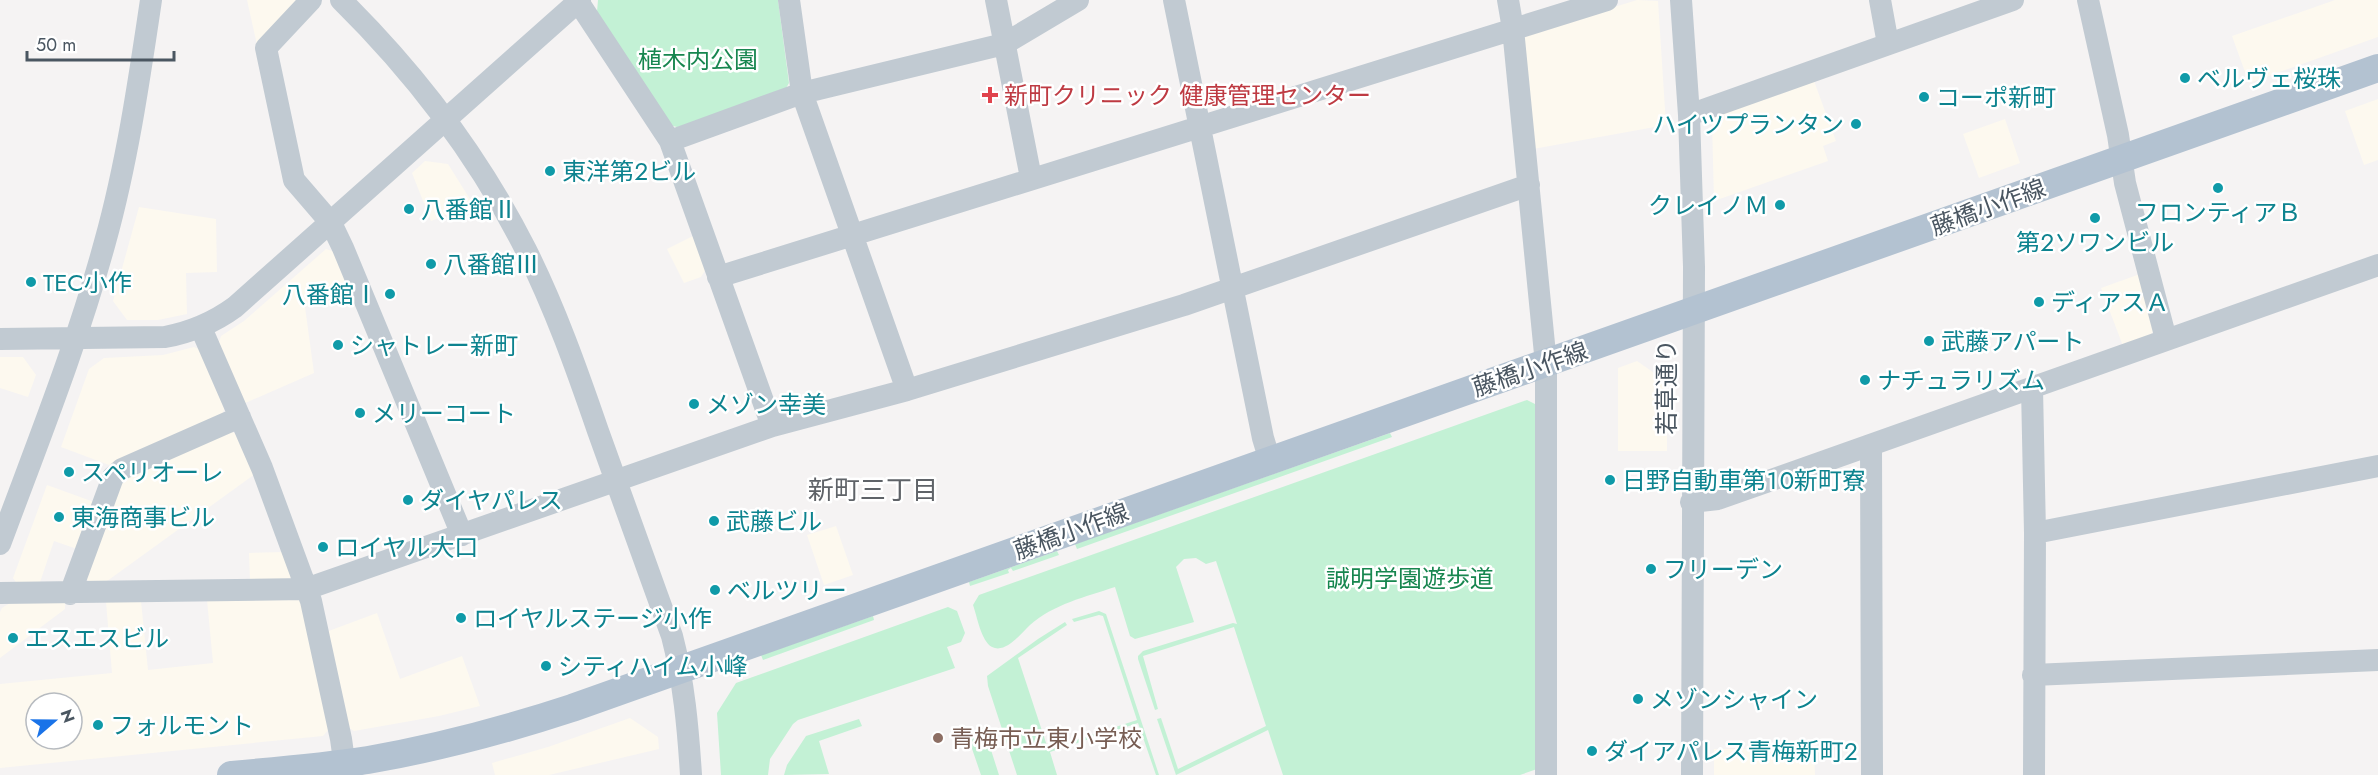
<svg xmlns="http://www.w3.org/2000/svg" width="2378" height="775" viewBox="0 0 2378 775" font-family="Jost,'Noto Sans JP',sans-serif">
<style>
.commercial{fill:#fdf9ef;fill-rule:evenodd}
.green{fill:#c3f1d5}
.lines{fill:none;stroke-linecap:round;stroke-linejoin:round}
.minor{stroke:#c1cad2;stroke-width:22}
.major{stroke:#b3c2d1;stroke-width:28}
.culture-dot{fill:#0f9aa8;stroke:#fff;stroke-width:2}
.health-dot{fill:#e0444e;stroke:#fff;stroke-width:2}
.education-dot{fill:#8d6e63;stroke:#fff;stroke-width:2}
.labels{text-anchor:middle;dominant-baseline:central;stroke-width:5;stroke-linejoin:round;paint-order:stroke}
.park-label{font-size:24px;fill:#17864f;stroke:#fff}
.culture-label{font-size:24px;fill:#0d838f;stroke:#fff;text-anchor:start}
.health-label{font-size:24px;fill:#be3a42;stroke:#fff;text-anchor:start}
.street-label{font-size:24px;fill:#4a5661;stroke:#fff}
.education-label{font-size:24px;fill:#785e54;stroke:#fff;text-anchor:start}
.neighbourhood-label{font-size:26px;fill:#5f6368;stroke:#fff}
</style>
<rect width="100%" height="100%" fill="#f5f3f3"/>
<!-- commercial -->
<path class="commercial" d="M 247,0 L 300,0 L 257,45 Z
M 1637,0 L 1658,1 L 1666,125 L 1533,149 L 1523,41 L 1527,34 Z
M 2335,0 L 2378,0 L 2378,37 L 2249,83 L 2232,36 Z
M 1814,81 L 1836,141 L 1823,146 L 1828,161 L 1714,201 L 1712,122 L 1716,115 Z
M 2378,99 L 2378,160 L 2364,165 L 2345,111 Z
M 2005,119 L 2020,163 L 1979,178 L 1963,134 Z
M 425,161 L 448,164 L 473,204 L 431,221 L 412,173 Z
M 139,207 L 216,219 L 217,272 L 186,273 L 187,314 L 158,320 L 127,320 L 113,301 Z
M 695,235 L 707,267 L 701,277 L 684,283 L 667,249 Z
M 326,249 L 335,252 L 351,288 L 305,307 L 314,373 L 243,404 L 218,345 L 221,336 L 244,321 Z
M 2140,274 L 2154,329 L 2150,336 L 2123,346 L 2101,288 Z
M 194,347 L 201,350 L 225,406 L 222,415 L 109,465 L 61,447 L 89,369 L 104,358 L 163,355 Z
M 0,357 L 23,357 L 36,375 L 28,397 L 0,388 Z
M 1637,361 L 1667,382 L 1667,451 L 1618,451 L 1618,368 Z
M 229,431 L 237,434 L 255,474 L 103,584 L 90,584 L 85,576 L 119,483 L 126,476 Z
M 47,485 L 94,502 L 77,549 L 54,541 L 39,585 L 18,585 L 13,578 Z
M 836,526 L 853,575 L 824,585 L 807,535 Z
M 284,552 L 292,575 L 288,581 L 250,581 L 249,553 Z
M 296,598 L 304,603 L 329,729 L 323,736 L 0,768 L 0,684 L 112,673 L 106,602 L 141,601 L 148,670 L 213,663 L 207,600 ZM 36,703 L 72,703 L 72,739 L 36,739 Z
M 10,603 L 65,603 L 65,609 L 0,658 L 0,612 L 2,608 Z
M 377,613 L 400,679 L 462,656 L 480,706 L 439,716 L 354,731 L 346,726 L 326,632 Z
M 630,718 L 658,737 L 659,749 L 549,775 L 495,775 L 492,763 L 548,747 Z
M 1714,749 L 1814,749 L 1815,775 L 1714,775 Z"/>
<!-- green -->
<path class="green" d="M 598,0 L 778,0 L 789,83 L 785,90 L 680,128 L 670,125 L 597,12 Z
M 1527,400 L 1537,405 L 1537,769 L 1520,775 L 1283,775 L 1268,730 L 1176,775 L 1157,719 L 1161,718 L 1178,769 L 1266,726 L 1234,627 L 1143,656 L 1158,709 L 1155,710 L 1138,659 L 1138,656 L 1143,651 L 1233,623 L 1237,624 L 1216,561 L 1206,564 L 1196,558 L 1184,559 L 1176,567 L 1194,622 L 1135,639 L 1130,636 L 1115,587 C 1085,597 1054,604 1030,625 C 1021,633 1006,654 992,647 C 981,641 977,616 973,605 L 979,595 Z
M 1390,433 L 1392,437 L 1077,549 L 1075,544 Z
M 1057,551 L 1059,555 L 1013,571 L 1011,568 L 1008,570 L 1009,573 L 970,586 L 969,582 Z
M 948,607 L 957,611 L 965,633 L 961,642 L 947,647 L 955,668 L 798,720 L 793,724 L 770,759 L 768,775 L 721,775 L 717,713 L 736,683 Z
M 1099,611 L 1106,614 L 1159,775 L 1156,775 L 1138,723 L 1050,752 L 1057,775 L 1017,775 L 988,686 L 987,676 L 1038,639 L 1065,622 L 1067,625 L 1018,658 L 1048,749 L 1137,720 L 1103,616 L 1099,615 L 1074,622 L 1072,619 Z
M 873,616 L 874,620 L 763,660 L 761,655 Z
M 859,719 L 862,726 L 819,741 L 829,774 L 784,775 L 787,765 L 806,736 Z
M 984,728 L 999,775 L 981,775 L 967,734 Z"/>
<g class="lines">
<!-- minor -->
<path class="minor" d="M 311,0 L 266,48 L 294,180 L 331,223 L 343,248 L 462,535
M 341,0 C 415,73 479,157 526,250 C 555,308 577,370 598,431 C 623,500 647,568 672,636 C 684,682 688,728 691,775
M 577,0 L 670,141 L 772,426
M 789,0 L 802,93 L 907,390
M 996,0 L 1031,178
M 1174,0 L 1263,438 L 1270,461
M 1508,0 L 1513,29 L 1546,364 L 1546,775
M 1681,0 L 1689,115 L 1694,267 L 1692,775
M 1880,0 L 1888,44
M 2088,0 L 2118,135 L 2125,183 L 2166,339
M 1689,115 L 2013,0
M 670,141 L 802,93 L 1004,44 L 1078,0
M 718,277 L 1607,0
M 201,328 L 262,468 L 311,601 L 341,739 L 346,775
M 0,339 L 165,337 C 192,332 213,323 235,307 L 580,0
M 2032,388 L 2035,533 L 2034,775
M 1871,445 L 1872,775
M 1691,502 L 1718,499 L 2378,265
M 2035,533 L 2378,466
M 0,544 C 37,444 77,345 105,242 C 127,163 139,81 151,0
M 0,593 L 306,589 L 772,426 L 907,390 L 1184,305 L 1529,185
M 70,594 L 113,477 L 122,469 L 240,417
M 2033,675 L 2378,660"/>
<!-- major -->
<path class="major" d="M 231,775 C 276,771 322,767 368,760 C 437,748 505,730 572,708 L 2378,68"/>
</g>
<!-- markers -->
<g class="culture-dot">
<circle cx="2185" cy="78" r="6"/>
<circle cx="1924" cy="97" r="6"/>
<circle cx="1856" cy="124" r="6"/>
<circle cx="550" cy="171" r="6"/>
<circle cx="2218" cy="188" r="6"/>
<circle cx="1780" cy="205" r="6"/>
<circle cx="409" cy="209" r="6"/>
<circle cx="2095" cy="218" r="6"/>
<circle cx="431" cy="264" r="6"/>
<circle cx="31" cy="282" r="6"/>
<circle cx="390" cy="294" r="6"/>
<circle cx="2039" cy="302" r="6"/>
<circle cx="1929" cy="341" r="6"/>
<circle cx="338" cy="345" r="6"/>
<circle cx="1865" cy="380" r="6"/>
<circle cx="694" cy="404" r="6"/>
<circle cx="360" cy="413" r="6"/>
<circle cx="69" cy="472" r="6"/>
<circle cx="1610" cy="480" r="6"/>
<circle cx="408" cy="500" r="6"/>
<circle cx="59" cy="517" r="6"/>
<circle cx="714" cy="521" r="6"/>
<circle cx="323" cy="547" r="6"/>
<circle cx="1651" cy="569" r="6"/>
<circle cx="715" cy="590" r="6"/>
<circle cx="461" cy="618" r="6"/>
<circle cx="13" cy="638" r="6"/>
<circle cx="546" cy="666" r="6"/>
<circle cx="1638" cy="699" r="6"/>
<circle cx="98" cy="725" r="6"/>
<circle cx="1592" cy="751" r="6"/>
</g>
<path class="health-dot" d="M987 86h6v6h6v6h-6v6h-6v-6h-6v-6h6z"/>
<circle class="education-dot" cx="938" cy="738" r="6"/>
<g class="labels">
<!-- park labels -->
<g class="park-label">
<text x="698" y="59">植木内公園</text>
<text x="1410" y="578">誠明学園遊歩道</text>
</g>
<!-- culture labels -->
<g class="culture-label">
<text x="2197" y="78">ベルヴェ桜珠</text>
<text x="1936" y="97">コーポ新町</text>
<text x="1844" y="124" text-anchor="end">ハイツプランタン</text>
<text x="562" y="171">東洋第２ビル</text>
<text x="1768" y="205" text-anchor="end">クレイノＭ</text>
<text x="421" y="209">八番館Ⅱ</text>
<text x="2218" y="212" text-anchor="middle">フロンティアＢ</text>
<text x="2095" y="242" text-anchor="middle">第２ソワンビル</text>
<text x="443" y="264">八番館Ⅲ</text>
<text x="43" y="282">TEC小作</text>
<text x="378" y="294" text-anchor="end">八番館Ⅰ</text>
<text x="2051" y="302">ディアスＡ</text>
<text x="1941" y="341">武藤アパート</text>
<text x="350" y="345">シャトレー新町</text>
<text x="1877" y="380">ナチュラリズム</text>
<text x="706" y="404">メゾン幸美</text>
<text x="372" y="413">メリーコート</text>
<text x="81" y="472">スペリオーレ</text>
<text x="1622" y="480">日野自動車第１０新町寮</text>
<text x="420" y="500">ダイヤパレス</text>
<text x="71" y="517">東海商事ビル</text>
<text x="726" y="521">武藤ビル</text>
<text x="335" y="547">ロイヤル大口</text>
<text x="1663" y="569">フリーデン</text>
<text x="727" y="590">ベルツリー</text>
<text x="473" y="618">ロイヤルステージ小作</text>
<text x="25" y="638">エスエスビル</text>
<text x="558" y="666">シティハイム小峰</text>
<text x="1650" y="699">メゾンシャイン</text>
<text x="110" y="725">フォルモント</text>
<text x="1604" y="751">ダイアパレス青梅新町２</text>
</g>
<!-- health labels -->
<g class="health-label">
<text x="1004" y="95">新町クリニック 健康管理センター</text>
</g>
<!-- street labels -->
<g class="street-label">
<text transform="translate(1988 207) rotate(-20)">藤橋小作線</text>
<text transform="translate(1530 369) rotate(-19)">藤橋小作線</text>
<text transform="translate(1666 387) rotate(-90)">若草通り</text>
<text transform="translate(1071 531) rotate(-20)">藤橋小作線</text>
</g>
<!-- education labels -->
<g class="education-label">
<text x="950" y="738">青梅市立東小学校</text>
</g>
<!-- neighbourhood labels -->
<g class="neighbourhood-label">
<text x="873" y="490">新町三丁目</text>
</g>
</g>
<!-- north arrow -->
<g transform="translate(54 721) rotate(70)"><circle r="28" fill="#ffffff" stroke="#b7bbc0" stroke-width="1.5"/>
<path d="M0-4.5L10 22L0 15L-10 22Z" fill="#1a73e8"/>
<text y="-9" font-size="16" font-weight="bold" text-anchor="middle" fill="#4a5661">N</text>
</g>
<!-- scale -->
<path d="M27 51v9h147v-9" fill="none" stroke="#4a5661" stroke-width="3"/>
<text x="36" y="51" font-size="18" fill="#4a5661" stroke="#ffffff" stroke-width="4.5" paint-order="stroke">50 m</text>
</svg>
